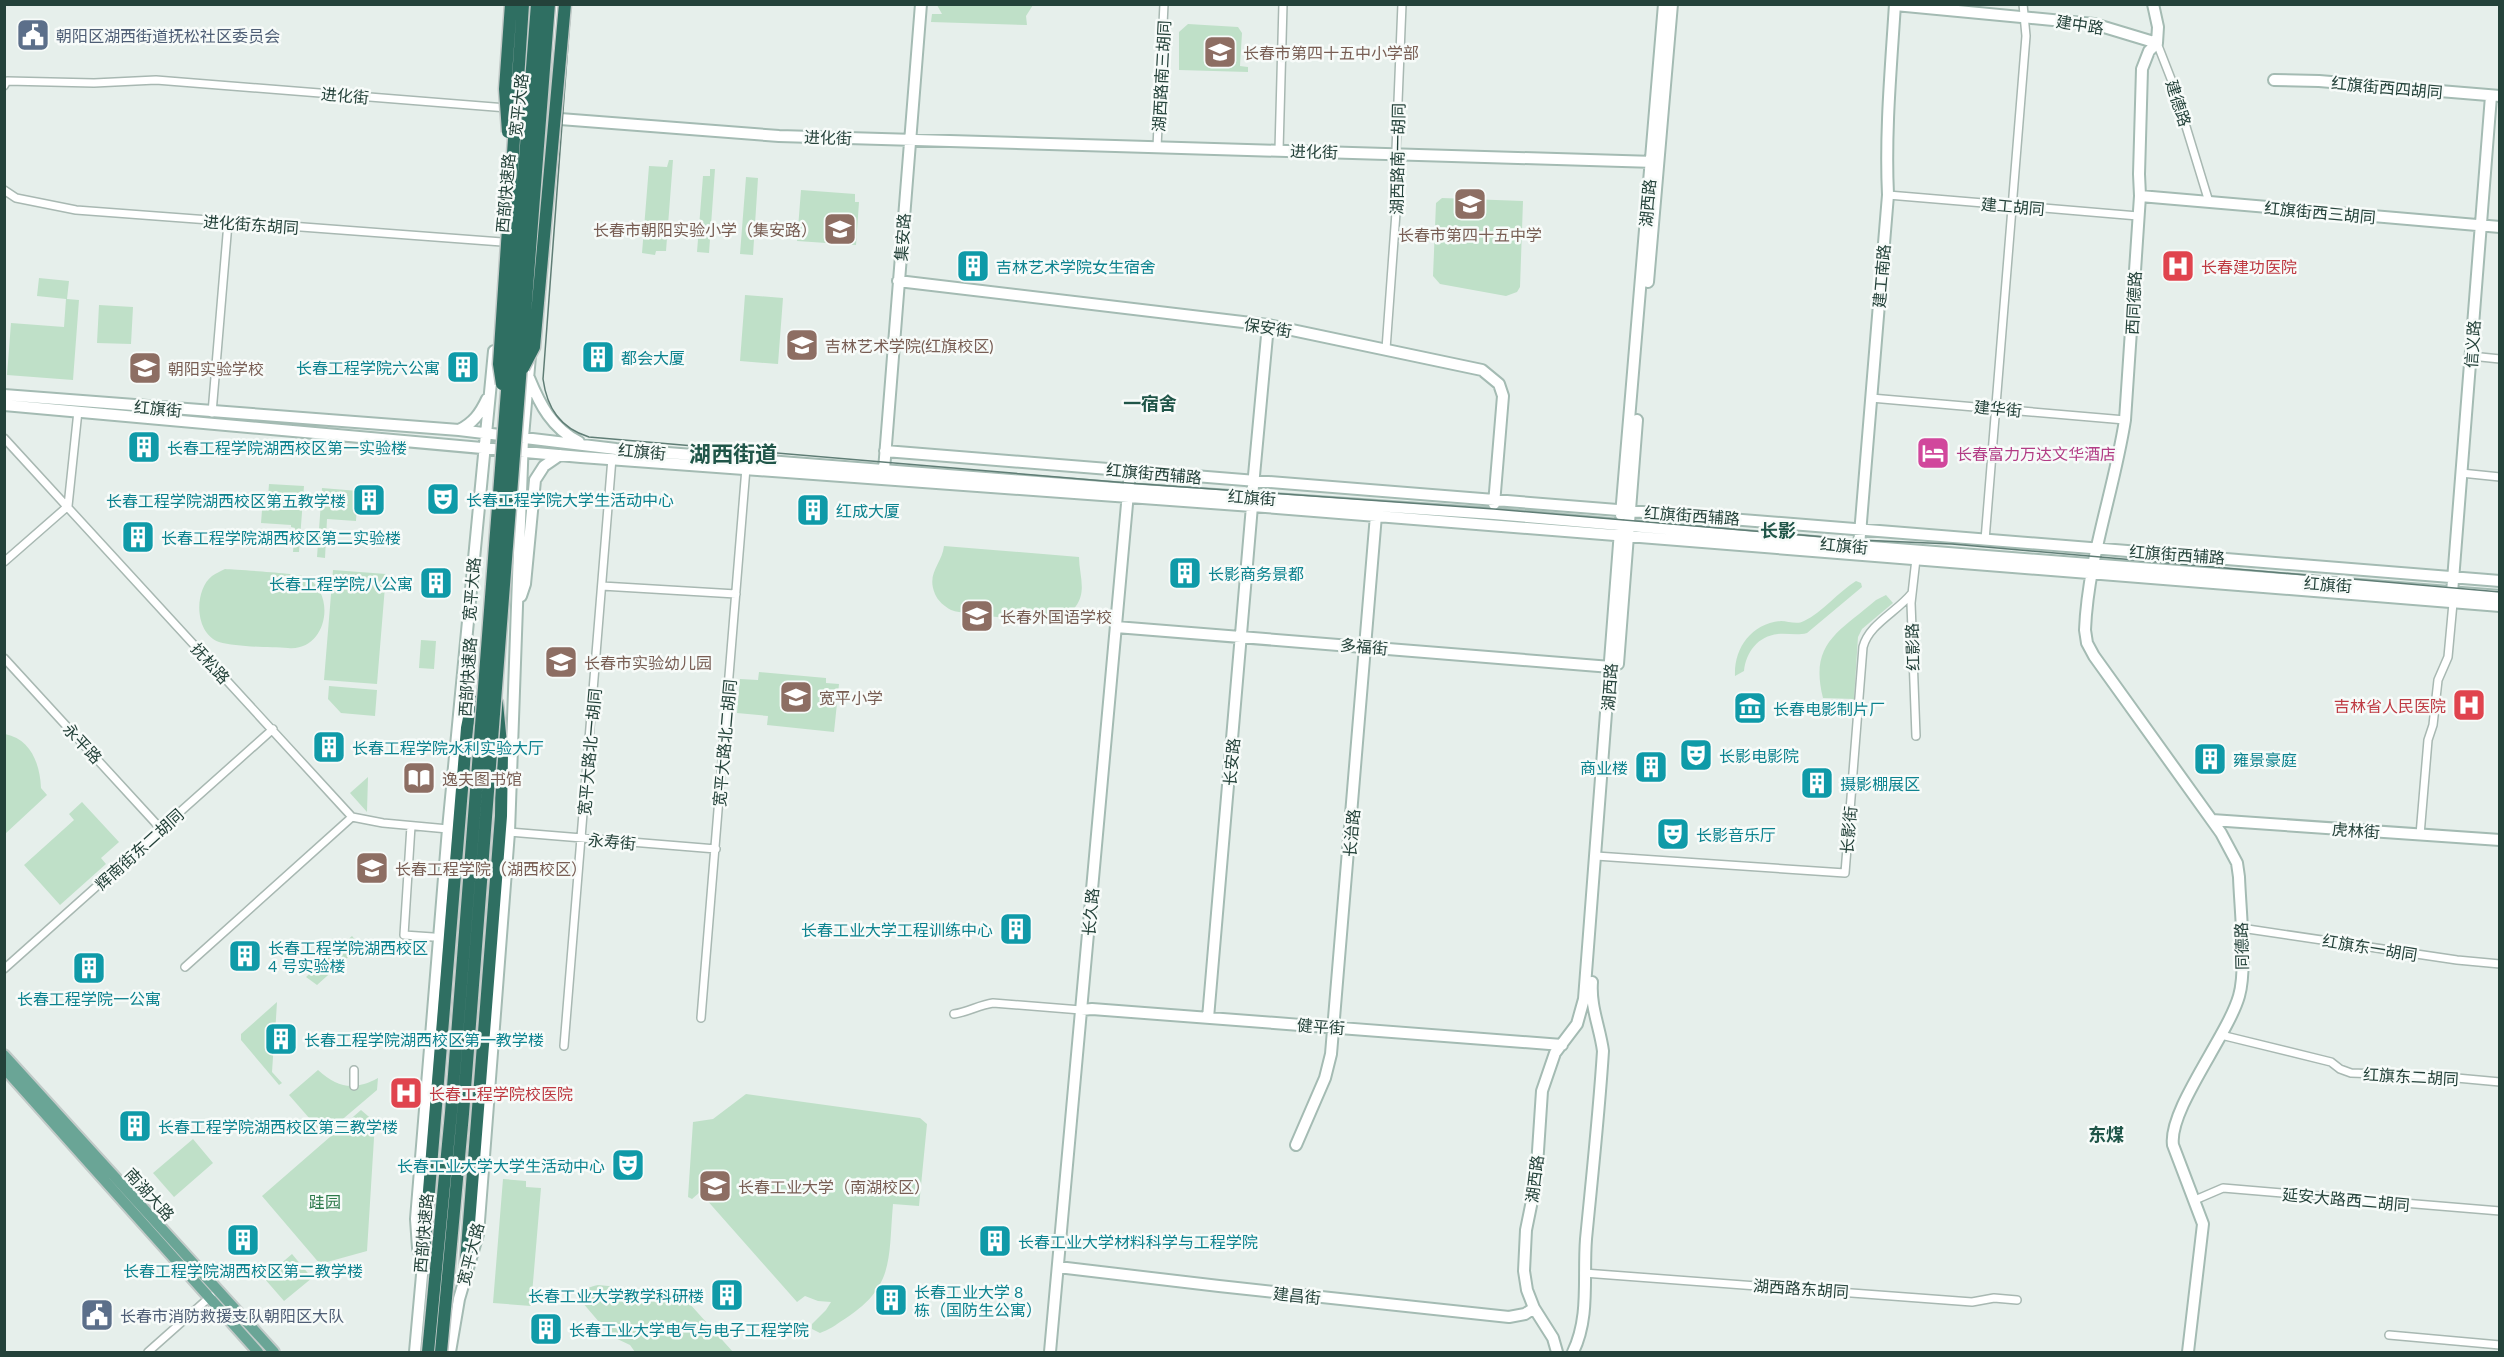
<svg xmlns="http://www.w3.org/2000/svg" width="2504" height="1357" viewBox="0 0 2504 1357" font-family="Lato,'Noto Sans SC',sans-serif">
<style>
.green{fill:#bfe0c8}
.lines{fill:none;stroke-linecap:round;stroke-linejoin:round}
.street-casing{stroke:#a8b8b2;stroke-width:10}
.secondary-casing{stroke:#a4bbb3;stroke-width:14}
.primary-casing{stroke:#c2cac8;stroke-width:14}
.highway-casing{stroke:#c2cac8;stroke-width:15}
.street{stroke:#fff;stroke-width:7}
.secondary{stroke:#fff;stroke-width:10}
.primary{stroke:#6aa596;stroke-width:10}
.highway{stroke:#2f6f62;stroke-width:12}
.tram{stroke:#5f7d75;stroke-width:1.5}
.highway-bridge-casing{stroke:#c2cac8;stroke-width:15;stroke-linecap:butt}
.highway-bridge{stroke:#2f6f62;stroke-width:12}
.labels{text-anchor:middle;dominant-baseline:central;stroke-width:5;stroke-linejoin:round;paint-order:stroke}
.street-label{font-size:16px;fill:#24423a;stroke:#f7fbf9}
.service-label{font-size:16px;fill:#4e5e75;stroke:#f7fbf9;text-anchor:start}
.education-label{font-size:16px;fill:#785e54;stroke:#f7fbf9;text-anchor:start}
.culture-label{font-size:16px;fill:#0d838f;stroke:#f7fbf9;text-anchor:start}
.health-label{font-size:16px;fill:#be3a42;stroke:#f7fbf9;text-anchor:start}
.hotel-label{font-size:16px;fill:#b23c85;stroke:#f7fbf9;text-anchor:start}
.park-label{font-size:16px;fill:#2d7a4b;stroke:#f7fbf9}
.neighbourhood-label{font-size:18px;font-weight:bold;fill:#1f5548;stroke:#f7fbf9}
.district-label{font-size:22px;font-weight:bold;fill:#1f5548;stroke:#f7fbf9}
</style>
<rect width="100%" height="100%" fill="#e6efeb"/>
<!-- green -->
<path class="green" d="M 937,5 L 1033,5 L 1026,16 L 1027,25 L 931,22 L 932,14 L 942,14 Z
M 1188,24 L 1238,27 L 1242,33 L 1240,66 L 1248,67 L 1248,72 L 1179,70 L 1179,32 Z
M 669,160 L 673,160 L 666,251 L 656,251 L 655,255 L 642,253 L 649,166 L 667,167 Z
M 710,169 L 715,169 L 709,253 L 697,252 L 703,176 L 710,176 Z
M 746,177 L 758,178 L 753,255 L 740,254 Z
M 801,190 L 855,194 L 855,202 L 859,202 L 856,245 L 797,241 Z
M 1442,198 L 1523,201 L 1520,287 L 1517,292 L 1506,296 L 1440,284 L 1433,276 L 1436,203 Z
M 39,278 L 69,281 L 67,299 L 79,300 L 73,380 L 7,375 L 11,323 L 64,327 L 66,299 L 37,296 Z
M 745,295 L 783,298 L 778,364 L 740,361 Z
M 99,305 L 133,307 L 131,344 L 97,343 Z
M 269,484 L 304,486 L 299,552 L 293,552 L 295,528 L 291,527 L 291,525 L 261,523 L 262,510 L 267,510 Z
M 322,488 L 358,491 L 356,521 L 327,519 L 325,558 L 317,557 Z
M 944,546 L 1079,557 C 1079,574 1087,591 1076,606 C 1071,613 1065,617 1057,619 C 1044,622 963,615 951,610 C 944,606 938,601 935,594 C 926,573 942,564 944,546 Z
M 225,569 C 238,570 299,573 306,577 C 338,595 326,652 288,648 C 269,647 236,647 219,642 C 194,633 194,590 212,576 C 216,573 221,571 225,569 Z
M 333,570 L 386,574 L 377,684 L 324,680 Z
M 1856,581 L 1861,583 L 1862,587 L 1807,633 C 1797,636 1788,633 1778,634 C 1758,636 1746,652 1744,671 L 1735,676 C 1734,648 1751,624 1781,621 C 1788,621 1797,625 1804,621 C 1823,612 1838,592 1856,581 Z
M 1886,595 L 1893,603 L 1862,629 L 1858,637 L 1854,699 L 1823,698 C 1809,643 1839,632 1876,600 Z
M 421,640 L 436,641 L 434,669 L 419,668 Z
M 759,672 L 826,678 L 826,683 L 839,684 L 834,732 L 767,725 L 768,716 L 737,713 L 740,679 L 758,680 Z
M 329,686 L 377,690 L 375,716 L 341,713 L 328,699 Z
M 5,734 C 31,739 40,764 41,788 L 47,795 L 5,834 Z
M 368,777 L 367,812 L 350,793 Z
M 82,802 L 119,842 L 101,858 L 106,864 L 60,905 L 24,865 L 74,820 L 69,814 Z
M 352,936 L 357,942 L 356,950 L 317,985 L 306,977 Z
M 277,1002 L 275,1034 L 270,1033 L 269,1042 L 274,1042 L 272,1072 L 282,1083 L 279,1085 L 241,1040 L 241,1034 Z
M 318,1070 C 338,1088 354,1091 378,1078 L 377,1090 L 324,1135 L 289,1095 Z
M 746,1094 L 920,1118 L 927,1124 L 919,1206 L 893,1204 C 888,1262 895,1288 840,1322 C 833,1327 828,1330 820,1333 L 812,1329 L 812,1324 L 826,1310 L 831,1302 L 818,1301 L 805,1296 L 797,1302 L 705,1198 L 714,1190 L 715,1179 L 692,1199 L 688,1197 L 693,1122 L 713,1119 Z
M 361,1110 L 375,1122 L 367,1251 L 320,1264 L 262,1196 Z
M 193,1139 L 213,1163 L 174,1197 L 153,1173 Z
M 503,1179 L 526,1181 L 526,1187 L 541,1188 L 531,1306 L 493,1303 Z
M 292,1254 L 312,1278 L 284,1301 L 264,1278 Z
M 598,1285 L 680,1293 L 733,1352 L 635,1352 L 630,1345 L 611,1336 L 582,1302 C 581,1290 588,1287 598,1285 Z"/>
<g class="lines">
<!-- street casing -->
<g class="street-casing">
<path id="street" d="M 2157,43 L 2173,84 L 2209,202
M 4,86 L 7,81 L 94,83 L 156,80 L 519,109 L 531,113
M 1157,147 L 1164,4
M 1279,150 L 1283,4
M 4,190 L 16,198 L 76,210 L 502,242
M 1888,195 L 2138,216
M 1386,349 L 1400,158 L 1396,150 L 1402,4
M 2471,356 L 2500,359
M 1871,398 L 2125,420
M 212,413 L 228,223
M 4,438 L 352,817 L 383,823 L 448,829
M 2461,473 L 2500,477
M 1985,540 L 2026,36 L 2023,4
M 4,562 L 68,506 L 78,411
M 602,586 L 736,594
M 4,658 L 161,829
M 1916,736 L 1911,603 L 1916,559
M 411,826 L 404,935 L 433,937
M 509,832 L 716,849
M 2420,835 L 2428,740 L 2433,725 L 2438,680 L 2448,657 L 2453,603
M 1596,856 L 1845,873 L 1863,647 C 1869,624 1897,612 1912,593
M 2241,928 L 2457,960 L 2500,964
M 185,967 L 352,817
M 4,969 L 273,729
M 954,1014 C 968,1012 979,1005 993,1003 L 1081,1010
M 701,1018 L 746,468
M 2221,1035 L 2331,1062 L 2340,1069 L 2351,1073 L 2435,1076 L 2500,1082
M 312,1040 L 327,1041
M 564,1046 L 612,458
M 354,1086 L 354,1070
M 2195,1200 L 2223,1188 L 2500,1211
M 1584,1273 L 1972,1302 L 1994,1298 L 2017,1300
M 2389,1335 L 2500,1345
M 148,1352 L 211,1296"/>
</g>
<!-- secondary casing -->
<g class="secondary-casing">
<path id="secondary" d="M 2153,4 L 2158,27 L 2157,43
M 1895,5 L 2094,24 L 2157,43
M 2157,43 L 2149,51 L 2142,69 L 2139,174 L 2140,196 L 2125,420 C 2114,491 2088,558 2085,630 L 2087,643 L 2094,656 L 2221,833 L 2237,863 L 2239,877 C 2240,907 2247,969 2239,996 C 2228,1035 2168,1110 2173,1145 L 2203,1224 L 2188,1352
M 2274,80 L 2319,81 L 2500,96
M 547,118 L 779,136 L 1655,162
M 2140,196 L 2500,227
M 536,260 L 555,4
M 898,281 L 1268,325 L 1482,370 L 1499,384 L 1503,396 L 1494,504
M 1648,282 L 1672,4
M 529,378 C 540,405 552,428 579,442
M 4,395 L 459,430 L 616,449 L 1127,489 L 1494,514 L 1859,546 L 2500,596
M 4,405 L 581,457 L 1252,506 L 2500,606
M 459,430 C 473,423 480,414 487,399
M 885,451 L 2500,581
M 884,470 L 921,4
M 1252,497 L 1268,325
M 1621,515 L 1664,4
M 1859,546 L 1888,195 C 1885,131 1891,68 1895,4
M 2452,593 L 2491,96
M 521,596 L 525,584 L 535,480 L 544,466 L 560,455
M 1116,627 L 1611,667
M 1618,664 L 1637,420
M 2212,820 L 2500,840
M 1081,1010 L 1092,1009 L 1562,1045
M 1208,1018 L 1252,506
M 1296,1145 L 1325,1078 L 1331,1054 L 1376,515
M 1058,1267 L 1219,1286 L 1509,1317 L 1525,1314 L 1534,1308
M 415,1352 L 423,1264 L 418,1248 L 416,1219 L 448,829 L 494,351
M 450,1352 L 459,1299 L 478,1234 L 509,832 L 523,437 L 530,356
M 1050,1352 L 1130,471
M 1557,1352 L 1553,1338 L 1534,1308 L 1527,1290 L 1524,1271 L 1526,1230 L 1536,1181 L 1542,1091 L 1555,1053 L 1577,1024 L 1584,999 L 1620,531
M 1573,1352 C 1590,1317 1583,1278 1586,1239 C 1592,1177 1599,1114 1603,1051 C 1600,1028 1590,1006 1592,982"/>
</g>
<!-- primary casing -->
<g class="primary-casing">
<path id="primary" d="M 4,1055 L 274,1352
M 4,1068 L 258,1352"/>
</g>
<!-- highway casing -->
<g class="highway-casing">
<path id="highway" d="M 423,1264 L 467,728 L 469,718 L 483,695
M 465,1274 L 501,816 L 502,754 L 497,703"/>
</g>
<!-- street -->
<use href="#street" class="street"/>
<!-- secondary -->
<use href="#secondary" class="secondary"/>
<!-- primary -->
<use href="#primary" class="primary"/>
<!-- highway -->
<use href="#highway" class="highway"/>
<!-- tram -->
<path class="tram" d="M 571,4 L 543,379 C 547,408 560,428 589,437 L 1128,483 L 1494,509 L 1859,540 L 1952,544 L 2500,592"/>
<!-- highway-bridge casing -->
<g class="highway-bridge-casing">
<path id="highway-bridge" d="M 508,132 L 505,89 L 511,4
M 523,368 L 534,347 L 565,4
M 502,384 L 499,364 L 523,4
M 428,1352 L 451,1113 L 537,4
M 441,1352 L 463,1114 L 549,4"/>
</g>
<!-- highway-bridge -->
<use href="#highway-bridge" class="highway-bridge"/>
</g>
<!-- icons -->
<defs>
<g id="civic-square" transform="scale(1.725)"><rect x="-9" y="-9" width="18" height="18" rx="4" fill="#5c6f8a" stroke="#f7fbf9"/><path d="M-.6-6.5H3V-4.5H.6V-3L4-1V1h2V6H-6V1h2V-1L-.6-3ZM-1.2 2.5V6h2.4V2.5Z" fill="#fff"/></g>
<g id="school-square" transform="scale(1.725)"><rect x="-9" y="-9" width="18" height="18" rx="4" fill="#8d6e63" stroke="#f7fbf9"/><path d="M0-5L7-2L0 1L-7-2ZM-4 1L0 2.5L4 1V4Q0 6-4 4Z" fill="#fff"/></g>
<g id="building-square" transform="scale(1.725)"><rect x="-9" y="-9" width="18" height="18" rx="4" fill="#0f9aa8" stroke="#f7fbf9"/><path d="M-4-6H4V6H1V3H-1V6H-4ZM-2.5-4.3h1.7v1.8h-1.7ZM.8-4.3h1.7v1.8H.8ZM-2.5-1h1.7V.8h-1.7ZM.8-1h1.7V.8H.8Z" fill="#fff"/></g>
<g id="hospital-square" transform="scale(1.725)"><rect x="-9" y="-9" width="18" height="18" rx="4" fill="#e0444e" stroke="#f7fbf9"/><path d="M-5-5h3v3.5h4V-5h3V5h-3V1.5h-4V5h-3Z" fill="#fff"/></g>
<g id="university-square" transform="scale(1.725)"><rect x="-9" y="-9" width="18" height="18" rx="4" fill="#8d6e63" stroke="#f7fbf9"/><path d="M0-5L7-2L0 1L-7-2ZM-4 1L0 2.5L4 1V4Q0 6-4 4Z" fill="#fff"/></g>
<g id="hotel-square" transform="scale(1.725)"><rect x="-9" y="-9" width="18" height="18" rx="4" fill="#d1479c" stroke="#f7fbf9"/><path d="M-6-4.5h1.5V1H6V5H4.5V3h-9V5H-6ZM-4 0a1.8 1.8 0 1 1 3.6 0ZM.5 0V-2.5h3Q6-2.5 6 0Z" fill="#fff"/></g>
<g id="theatre-square" transform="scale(1.725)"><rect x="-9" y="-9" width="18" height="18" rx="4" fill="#0f9aa8" stroke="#f7fbf9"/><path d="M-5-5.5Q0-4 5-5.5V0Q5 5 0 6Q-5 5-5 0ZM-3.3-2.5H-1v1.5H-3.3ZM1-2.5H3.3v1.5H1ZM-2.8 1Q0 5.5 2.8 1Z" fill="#fff"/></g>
<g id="museum-square" transform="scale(1.725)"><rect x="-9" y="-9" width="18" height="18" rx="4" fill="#0f9aa8" stroke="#f7fbf9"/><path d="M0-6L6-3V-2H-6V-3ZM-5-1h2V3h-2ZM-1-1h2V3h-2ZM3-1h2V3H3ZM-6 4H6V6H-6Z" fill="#fff"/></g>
<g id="library-square" transform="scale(1.725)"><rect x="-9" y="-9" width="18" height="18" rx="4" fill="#8d6e63" stroke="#f7fbf9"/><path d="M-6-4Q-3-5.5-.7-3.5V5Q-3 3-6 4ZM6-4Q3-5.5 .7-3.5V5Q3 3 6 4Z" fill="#fff"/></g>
</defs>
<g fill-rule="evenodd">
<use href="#civic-square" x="33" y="35"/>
<use href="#school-square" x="1220" y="52"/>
<use href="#school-square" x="1470" y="204"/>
<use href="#school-square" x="840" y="229"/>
<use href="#building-square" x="973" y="266"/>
<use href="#hospital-square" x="2178" y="266"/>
<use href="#university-square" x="802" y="345"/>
<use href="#building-square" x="598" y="357"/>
<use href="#building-square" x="463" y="367"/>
<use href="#school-square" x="145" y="368"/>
<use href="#building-square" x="144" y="447"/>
<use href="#hotel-square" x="1933" y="453"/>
<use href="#theatre-square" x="443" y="499"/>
<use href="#building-square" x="369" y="500"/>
<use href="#building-square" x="813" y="510"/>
<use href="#building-square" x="138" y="537"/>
<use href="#building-square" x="1185" y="573"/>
<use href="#building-square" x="436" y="583"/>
<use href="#school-square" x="977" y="616"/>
<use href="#school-square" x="561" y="662"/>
<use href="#school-square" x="796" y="697"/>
<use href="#hospital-square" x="2469" y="705"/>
<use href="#museum-square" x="1750" y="708"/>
<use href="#building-square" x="329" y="747"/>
<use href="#theatre-square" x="1696" y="755"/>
<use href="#building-square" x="2210" y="759"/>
<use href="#building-square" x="1651" y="767"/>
<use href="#library-square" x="419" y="778"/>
<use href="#building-square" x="1817" y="783"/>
<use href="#theatre-square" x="1673" y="834"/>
<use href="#university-square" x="372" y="868"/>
<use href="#building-square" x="1016" y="929"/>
<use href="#building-square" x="245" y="956"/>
<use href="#building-square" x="89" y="968"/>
<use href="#building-square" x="281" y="1039"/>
<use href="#hospital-square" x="406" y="1093"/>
<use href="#building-square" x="135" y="1126"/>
<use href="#theatre-square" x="628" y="1165"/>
<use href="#university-square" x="715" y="1186"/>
<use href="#building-square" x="243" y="1240"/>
<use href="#building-square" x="995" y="1241"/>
<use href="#building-square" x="727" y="1295"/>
<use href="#building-square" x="891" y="1300"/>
<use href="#civic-square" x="97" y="1315"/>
<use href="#building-square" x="546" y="1329"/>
</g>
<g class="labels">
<!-- street labels -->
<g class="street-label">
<text transform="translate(2080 24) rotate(9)">建中路</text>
<text transform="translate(1161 76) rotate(-87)">湖西路南三胡同</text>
<text transform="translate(2387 87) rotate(5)">红旗街西四胡同</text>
<text transform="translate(345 95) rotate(5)">进化街</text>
<text transform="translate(2179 103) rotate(72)">建德路</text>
<text transform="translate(518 105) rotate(-84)">宽平大路</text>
<text transform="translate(828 137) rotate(2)">进化街</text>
<text transform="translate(1314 151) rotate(2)">进化街</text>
<text transform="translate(1397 159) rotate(-89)">湖西路南一胡同</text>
<text transform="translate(505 193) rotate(-85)">西部快速路</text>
<text transform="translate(1647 203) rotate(-85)">湖西路</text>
<text transform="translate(2013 206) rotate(5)">建工胡同</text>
<text transform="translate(2320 212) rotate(5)">红旗街西三胡同</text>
<text transform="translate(251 224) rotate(4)">进化街东胡同</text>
<text transform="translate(902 237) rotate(-86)">集安路</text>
<text transform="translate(1881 276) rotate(-85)">建工南路</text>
<text transform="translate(2133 303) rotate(-87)">西同德路</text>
<text transform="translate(1268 327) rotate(9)">保安街</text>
<text transform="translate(2472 344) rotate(-86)">信义路</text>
<text transform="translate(158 408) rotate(5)">红旗街</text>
<text transform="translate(1998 408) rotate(5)">建华街</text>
<text transform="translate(642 451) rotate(5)">红旗街</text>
<text transform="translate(1154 473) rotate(5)">红旗街西辅路</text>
<text transform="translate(1252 497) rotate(4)">红旗街</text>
<text transform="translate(1692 515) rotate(4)">红旗街西辅路</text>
<text transform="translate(1844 545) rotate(5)">红旗街</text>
<text transform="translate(2177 554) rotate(4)">红旗街西辅路</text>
<text transform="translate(2328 584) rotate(4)">红旗街</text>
<text transform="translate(471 589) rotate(-85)">宽平大路</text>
<text transform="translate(1364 646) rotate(5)">多福街</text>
<text transform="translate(1912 647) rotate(-92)">红影路</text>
<text transform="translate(211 663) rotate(48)">抚松路</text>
<text transform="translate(467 677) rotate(-86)">西部快速路</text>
<text transform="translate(1609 687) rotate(-86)">湖西路</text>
<text transform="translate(83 743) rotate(47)">永平路</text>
<text transform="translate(724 743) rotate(-85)">宽平大路北二胡同</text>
<text transform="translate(589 752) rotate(-85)">宽平大路北一胡同</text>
<text transform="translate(1231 762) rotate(-85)">长安路</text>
<text transform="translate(1848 830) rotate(-85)">长影街</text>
<text transform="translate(2356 830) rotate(4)">虎林街</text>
<text transform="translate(1351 833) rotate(-85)">长治路</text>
<text transform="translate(612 841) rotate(5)">永寿街</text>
<text transform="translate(139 849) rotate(-42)">辉南街东二胡同</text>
<text transform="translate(1090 912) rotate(-85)">长久路</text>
<text transform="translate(2241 946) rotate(-91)">同德路</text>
<text transform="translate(2370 947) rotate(9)">红旗东一胡同</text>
<text transform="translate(1321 1026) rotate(4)">健平街</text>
<text transform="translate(2411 1076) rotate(3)">红旗东二胡同</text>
<text transform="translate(1534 1179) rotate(-83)">湖西路</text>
<text transform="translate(150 1194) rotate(48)">南湖大路</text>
<text transform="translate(2346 1199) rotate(5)">延安大路西二胡同</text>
<text transform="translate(423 1233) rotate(-85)">西部快速路</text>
<text transform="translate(470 1254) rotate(-76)">宽平大路</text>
<text transform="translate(1801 1288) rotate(4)">湖西路东胡同</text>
<text transform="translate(1297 1295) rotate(6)">建昌街</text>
</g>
<!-- service labels -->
<g class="service-label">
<text x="56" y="35">朝阳区湖西街道抚松社区委员会</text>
<text x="120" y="1315">长春市消防救援支队朝阳区大队</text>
</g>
<!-- education labels -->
<g class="education-label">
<text x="1243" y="52">长春市第四十五中小学部</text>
<text x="817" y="229" text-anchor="end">长春市朝阳实验小学（集安路）</text>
<text x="1470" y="234" text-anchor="middle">长春市第四十五中学</text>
<text x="825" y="345">吉林艺术学院(红旗校区)</text>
<text x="168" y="368">朝阳实验学校</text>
<text x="1000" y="616">长春外国语学校</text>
<text x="584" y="662">长春市实验幼儿园</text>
<text x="819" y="697">宽平小学</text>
<text x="442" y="778">逸夫图书馆</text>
<text x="395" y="868">长春工程学院（湖西校区）</text>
<text x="738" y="1186">长春工业大学（南湖校区）</text>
</g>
<!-- culture labels -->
<g class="culture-label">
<text x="996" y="266">吉林艺术学院女生宿舍</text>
<text x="621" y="357">都会大厦</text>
<text x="440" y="367" text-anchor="end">长春工程学院六公寓</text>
<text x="167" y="447">长春工程学院湖西校区第一实验楼</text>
<text x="466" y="499">长春工程学院大学生活动中心</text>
<text x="346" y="500" text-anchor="end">长春工程学院湖西校区第五教学楼</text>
<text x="836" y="510">红成大厦</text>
<text x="161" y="537">长春工程学院湖西校区第二实验楼</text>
<text x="1208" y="573">长影商务景都</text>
<text x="413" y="583" text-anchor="end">长春工程学院八公寓</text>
<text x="1773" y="708">长春电影制片厂</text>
<text x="352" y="747">长春工程学院水利实验大厅</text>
<text x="1719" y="755">长影电影院</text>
<text x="2233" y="759">雍景豪庭</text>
<text x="1628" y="767" text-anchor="end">商业楼</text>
<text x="1840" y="783">摄影棚展区</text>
<text x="1696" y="834">长影音乐厅</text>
<text x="993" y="929" text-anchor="end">长春工业大学工程训练中心</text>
<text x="268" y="947">长春工程学院湖西校区<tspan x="268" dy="18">4 号实验楼</tspan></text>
<text x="89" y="998" text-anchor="middle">长春工程学院一公寓</text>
<text x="304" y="1039">长春工程学院湖西校区第一教学楼</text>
<text x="158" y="1126">长春工程学院湖西校区第三教学楼</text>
<text x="605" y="1165" text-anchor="end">长春工业大学大学生活动中心</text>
<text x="1018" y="1241">长春工业大学材料科学与工程学院</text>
<text x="243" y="1270" text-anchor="middle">长春工程学院湖西校区第二教学楼</text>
<text x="914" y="1291">长春工业大学 8<tspan x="914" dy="18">栋（国防生公寓）</tspan></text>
<text x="704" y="1295" text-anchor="end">长春工业大学教学科研楼</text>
<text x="569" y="1329">长春工业大学电气与电子工程学院</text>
</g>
<!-- health labels -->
<g class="health-label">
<text x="2201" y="266">长春建功医院</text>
<text x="2446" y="705" text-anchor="end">吉林省人民医院</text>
<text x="429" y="1093">长春工程学院校医院</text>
</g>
<!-- hotel labels -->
<g class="hotel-label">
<text x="1956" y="453">长春富力万达文华酒店</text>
</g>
<!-- park labels -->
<g class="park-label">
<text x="325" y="1201">跬园</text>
</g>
<!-- neighbourhood labels -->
<g class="neighbourhood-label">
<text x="1150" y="403">一宿舍</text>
<text x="1778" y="530">长影</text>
<text x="2106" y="1134">东煤</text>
</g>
<!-- district labels -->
<g class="district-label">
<text x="733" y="453">湖西街道</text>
</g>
</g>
<!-- border -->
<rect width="2504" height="1357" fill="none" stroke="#24423a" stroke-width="12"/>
</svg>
